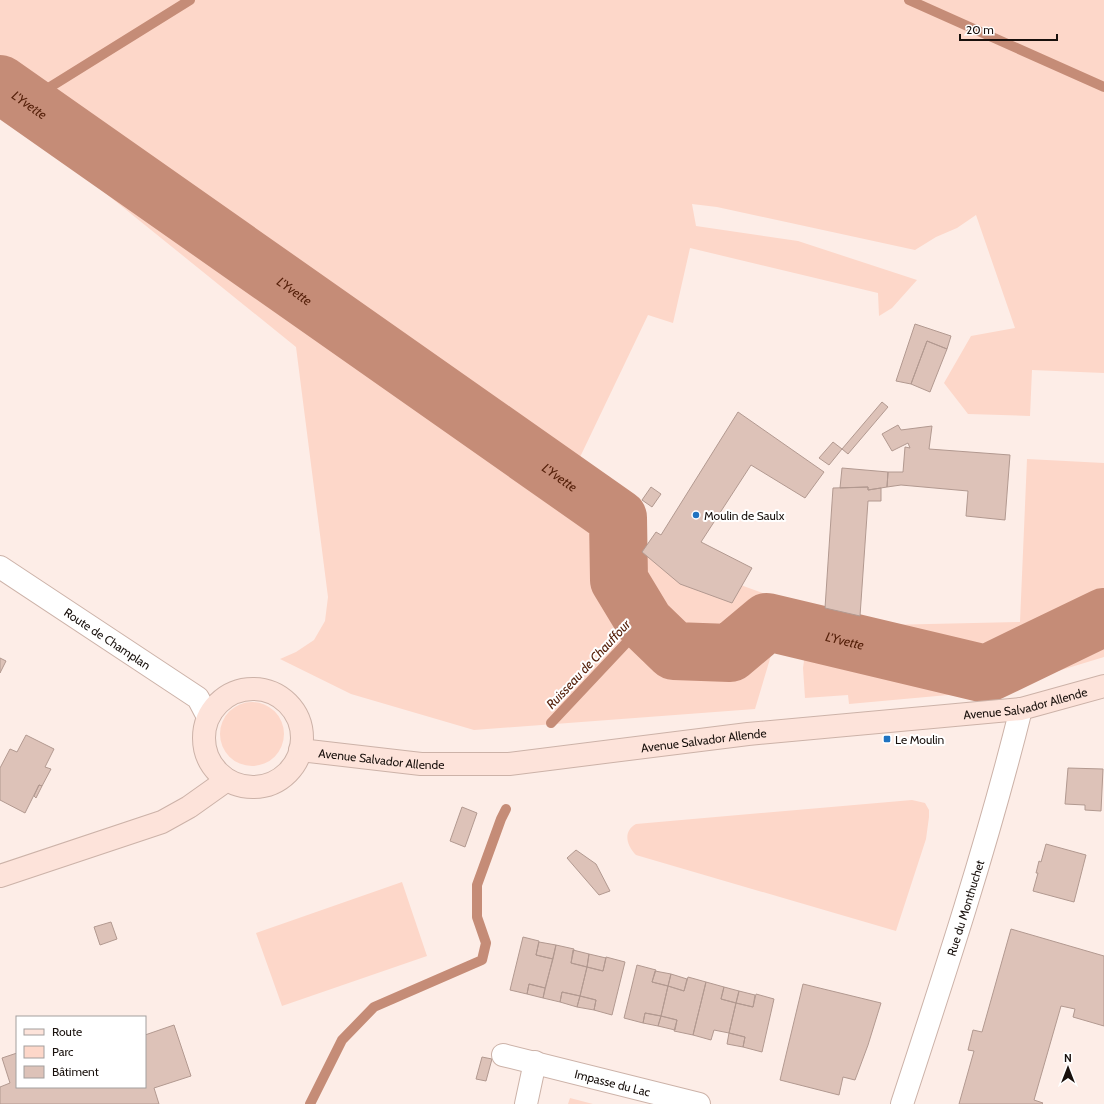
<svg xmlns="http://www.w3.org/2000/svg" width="1104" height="1104" viewBox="0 0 1104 1104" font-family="Cabin,sans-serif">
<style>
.green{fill:#fdd7c9}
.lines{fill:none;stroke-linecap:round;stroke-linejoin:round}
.stream{stroke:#c58c77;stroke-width:10}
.river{stroke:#c58c77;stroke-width:58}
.building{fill:#ddc2b8;stroke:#b29990}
.minor-casing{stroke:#ccb2a8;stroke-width:24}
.tertiary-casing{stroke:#ccb2a8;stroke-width:24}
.secondary-casing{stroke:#ccb2a8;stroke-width:24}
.minor{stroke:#fff;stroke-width:22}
.tertiary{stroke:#fff;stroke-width:22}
.secondary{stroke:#fde3da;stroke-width:22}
.poi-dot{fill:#1f73c1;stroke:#fff;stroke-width:1.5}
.labels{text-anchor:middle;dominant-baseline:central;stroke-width:4;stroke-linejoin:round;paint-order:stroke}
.poi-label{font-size:12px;fill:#18100c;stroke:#fff;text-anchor:start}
.street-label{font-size:12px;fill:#18100c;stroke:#fff}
.water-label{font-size:13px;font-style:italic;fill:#55200a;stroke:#fff}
</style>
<rect width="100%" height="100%" fill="#fdede7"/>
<!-- green -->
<path class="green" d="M 0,0 L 1104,0 L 1104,373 L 1032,370 L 1030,416 L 968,414 L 944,383 L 971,336 L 1015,328 L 976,215 L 957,228 L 936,237 L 915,250 L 717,207 L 692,204 L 696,226 L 798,241 L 917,280 L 892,308 L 879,316 L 878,293 L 690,248 L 673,323 L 648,315 L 581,455 L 559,492 L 639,548 L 787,602 L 755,709 L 474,730 L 351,694 L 280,659 L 296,652 L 314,640 L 325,621 L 328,597 L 296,347 L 0,108 Z
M 1027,459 L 1104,463 L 1104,657 L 992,691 L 849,704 L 848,695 L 805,698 L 803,668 L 811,610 L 885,625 L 1020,622 Z
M220 734a32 32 0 1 1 64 0a32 32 0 1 1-64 0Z
M 912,800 L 925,803 L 929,810 L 929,817 L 926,839 L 896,931 L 636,855 C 626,845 623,831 636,824 Z
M 402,882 L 427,956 L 282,1006 L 256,933 Z
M 570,1098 L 593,1104 L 568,1104 Z"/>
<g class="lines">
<!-- stream -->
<path class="stream" d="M 909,0 L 1104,87
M 26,102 L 190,0
M 551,723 L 645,623
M 310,1104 L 342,1040 L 374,1007 L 482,960 L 486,943 L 477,917 L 477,885 L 501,819 L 506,809"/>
<!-- river -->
<path class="river" id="s1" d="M 0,84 L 618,518 L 619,580 L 645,623 L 674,651 L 730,653 L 767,622 L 986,674 L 1104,617"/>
</g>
<!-- building -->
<path class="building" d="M 915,324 L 951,336 L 947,349 L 927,341 L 911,384 L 896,381 Z
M 927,341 L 947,349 L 930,392 L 911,384 Z
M 882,402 L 888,407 L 848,454 L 842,449 Z
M 738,412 L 824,472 L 805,498 L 751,465 L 701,542 L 752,568 L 732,603 L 680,584 L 642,552 L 656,532 L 661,535 Z
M 898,425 L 901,430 L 932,426 L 929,449 L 1010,455 L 1005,520 L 966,516 L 968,491 L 901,485 L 887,487 L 888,472 L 903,472 L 905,447 L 910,448 L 908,443 L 892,451 L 882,434 Z
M 833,442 L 842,449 L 829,465 L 819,458 Z
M 842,468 L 888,472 L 887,487 L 868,490 L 868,487 L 840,488 Z
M 651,487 L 661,494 L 652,507 L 642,500 Z
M 868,487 L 868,490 L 881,488 L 881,501 L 868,501 L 860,616 L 825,608 L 833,488 Z
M 0,658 L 6,661 L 0,673 Z
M 26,735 L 54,749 L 45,767 L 51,769 L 42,786 L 39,785 L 25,813 L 0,800 L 0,768 L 10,749 L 17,752 Z
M 1068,768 L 1103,769 L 1101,811 L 1085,810 L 1085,805 L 1065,804 Z
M 39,785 L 42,786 L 36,798 L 34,796 Z
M 462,807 L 477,813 L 465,847 L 450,841 Z
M 1046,844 L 1086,855 L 1074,902 L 1033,891 L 1038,873 L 1036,873 L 1039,861 L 1041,862 Z
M 576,850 L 596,864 L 610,891 L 599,895 L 567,858 Z
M 111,922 L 117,939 L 100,945 L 94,927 Z
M 1011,929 L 1104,956 L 1104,1026 L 1073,1017 L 1075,1009 L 1061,1006 L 1034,1100 L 1043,1103 L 1042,1104 L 959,1104 L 974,1051 L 968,1050 L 973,1030 L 982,1032 Z
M 523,937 L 539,941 L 536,955 L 553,959 L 545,988 L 529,984 L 527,994 L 510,990 Z
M 539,942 L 556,945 L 553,959 L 536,955 Z
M 556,945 L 574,949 L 571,963 L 587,967 L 580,996 L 562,992 L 560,1002 L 543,998 Z
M 573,950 L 589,954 L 587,967 L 571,963 Z
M 589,954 L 606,958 L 603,971 L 587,967 Z
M 606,957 L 625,962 L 612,1015 L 594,1010 L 596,1000 L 580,996 L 587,967 L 603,971 Z
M 637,965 L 656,970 L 652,982 L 668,986 L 661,1016 L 645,1013 L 643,1023 L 624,1018 Z
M 655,971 L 671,974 L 668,986 L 652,982 Z
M 671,974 L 687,979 L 684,991 L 668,986 Z
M 688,977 L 706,982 L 693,1035 L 674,1031 L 677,1020 L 661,1016 L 668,986 L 684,991 Z
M 706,982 L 724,987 L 721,999 L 736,1003 L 729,1033 L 714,1030 L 711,1040 L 693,1035 Z
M 529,984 L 545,988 L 543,998 L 527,994 Z
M 803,984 L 881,1003 L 868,1045 L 855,1080 L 843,1077 L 839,1095 L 780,1080 Z
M 724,987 L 739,991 L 736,1003 L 721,999 Z
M 739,991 L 755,995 L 753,1007 L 736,1003 Z
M 562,992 L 580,996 L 577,1007 L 560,1002 Z
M 756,994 L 774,999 L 762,1052 L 743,1047 L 745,1037 L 729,1033 L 736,1003 L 753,1007 Z
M 580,996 L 596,1000 L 594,1010 L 577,1007 Z
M 645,1013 L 661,1016 L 658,1026 L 643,1023 Z
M 661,1016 L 677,1020 L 675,1030 L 658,1026 Z
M 174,1025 L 191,1076 L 154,1088 L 159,1104 L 0,1104 L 0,1087 L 10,1083 L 2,1058 L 17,1053 L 17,1087 L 145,1087 L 145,1035 Z
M 729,1033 L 745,1037 L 743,1047 L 727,1044 Z
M 482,1057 L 492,1059 L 486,1081 L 476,1079 Z"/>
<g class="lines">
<!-- minor casing -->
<g class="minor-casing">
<g id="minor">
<path id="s2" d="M 503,1055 L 699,1104"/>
<path d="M 526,1104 L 535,1062"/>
<path id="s3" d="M 902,1104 C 945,973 988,842 1021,709"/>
</g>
</g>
<!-- tertiary casing -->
<g class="tertiary-casing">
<g id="tertiary">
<path id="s4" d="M 0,567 L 198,698 L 208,717"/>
</g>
</g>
<!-- secondary casing -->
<g class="secondary-casing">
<g id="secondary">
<circle cx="253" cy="738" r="49"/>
<path id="s5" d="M 300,750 L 421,764 L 509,764 L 748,734 L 1021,709 L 1104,686"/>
<path d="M 0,876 L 162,822 L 189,807 L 227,780"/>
</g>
</g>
<!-- minor -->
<use href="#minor" class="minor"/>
<!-- tertiary -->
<use href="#tertiary" class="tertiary"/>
<!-- secondary -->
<use href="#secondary" class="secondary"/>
</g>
<!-- markers -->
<g class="poi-dot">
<circle cx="696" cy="515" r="4"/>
<rect x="883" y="735" width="8" height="8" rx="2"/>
</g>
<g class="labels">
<!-- poi labels -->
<g class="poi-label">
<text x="704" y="515">Moulin de Saulx</text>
<text x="895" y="739">Le Moulin</text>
</g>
<!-- street labels -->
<g class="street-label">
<text stroke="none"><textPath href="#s4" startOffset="129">Route de Champlan</textPath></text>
<text stroke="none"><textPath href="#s5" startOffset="730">Avenue Salvador Allende</textPath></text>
<text stroke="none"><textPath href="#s5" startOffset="406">Avenue Salvador Allende</textPath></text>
<text stroke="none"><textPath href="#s5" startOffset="82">Avenue Salvador Allende</textPath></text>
<text stroke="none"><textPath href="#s3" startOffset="206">Rue du Monthuchet</textPath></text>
<text stroke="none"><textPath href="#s2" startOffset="113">Impasse du Lac</textPath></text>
</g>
<!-- water labels -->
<g class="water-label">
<text stroke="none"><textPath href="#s1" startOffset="36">L'Yvette</textPath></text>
<text stroke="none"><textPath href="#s1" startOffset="360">L'Yvette</textPath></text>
<text stroke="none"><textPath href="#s1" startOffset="684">L'Yvette</textPath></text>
<text stroke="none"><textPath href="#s1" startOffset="1092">L'Yvette</textPath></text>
<text transform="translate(588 664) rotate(-47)">Ruisseau de Chauffour</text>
</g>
</g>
<!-- legend -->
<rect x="16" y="1016" width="130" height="72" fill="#ffffff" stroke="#a39f9e"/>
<rect x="24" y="1029" width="20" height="6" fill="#fde3da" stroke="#a39f9e"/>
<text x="52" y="1036" font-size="12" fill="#18100c">Route</text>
<rect x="24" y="1046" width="20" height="12" fill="#fdd7c9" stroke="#a39f9e"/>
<text x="52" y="1056" font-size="12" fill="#18100c">Parc</text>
<rect x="24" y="1066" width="20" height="12" fill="#ddc2b8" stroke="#a39f9e"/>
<text x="52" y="1076" font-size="12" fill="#18100c">Bâtiment</text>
<!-- north arrow -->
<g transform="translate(1068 1068)" stroke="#ffffff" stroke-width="3" paint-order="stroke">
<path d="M0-3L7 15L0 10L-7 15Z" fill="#18100c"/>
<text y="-6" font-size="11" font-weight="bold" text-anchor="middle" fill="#18100c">N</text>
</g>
<!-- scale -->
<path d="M960 34v6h97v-6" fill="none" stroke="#18100c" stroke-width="2"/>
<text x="966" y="34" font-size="12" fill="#18100c" stroke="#ffffff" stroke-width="3" paint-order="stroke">20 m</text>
</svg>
